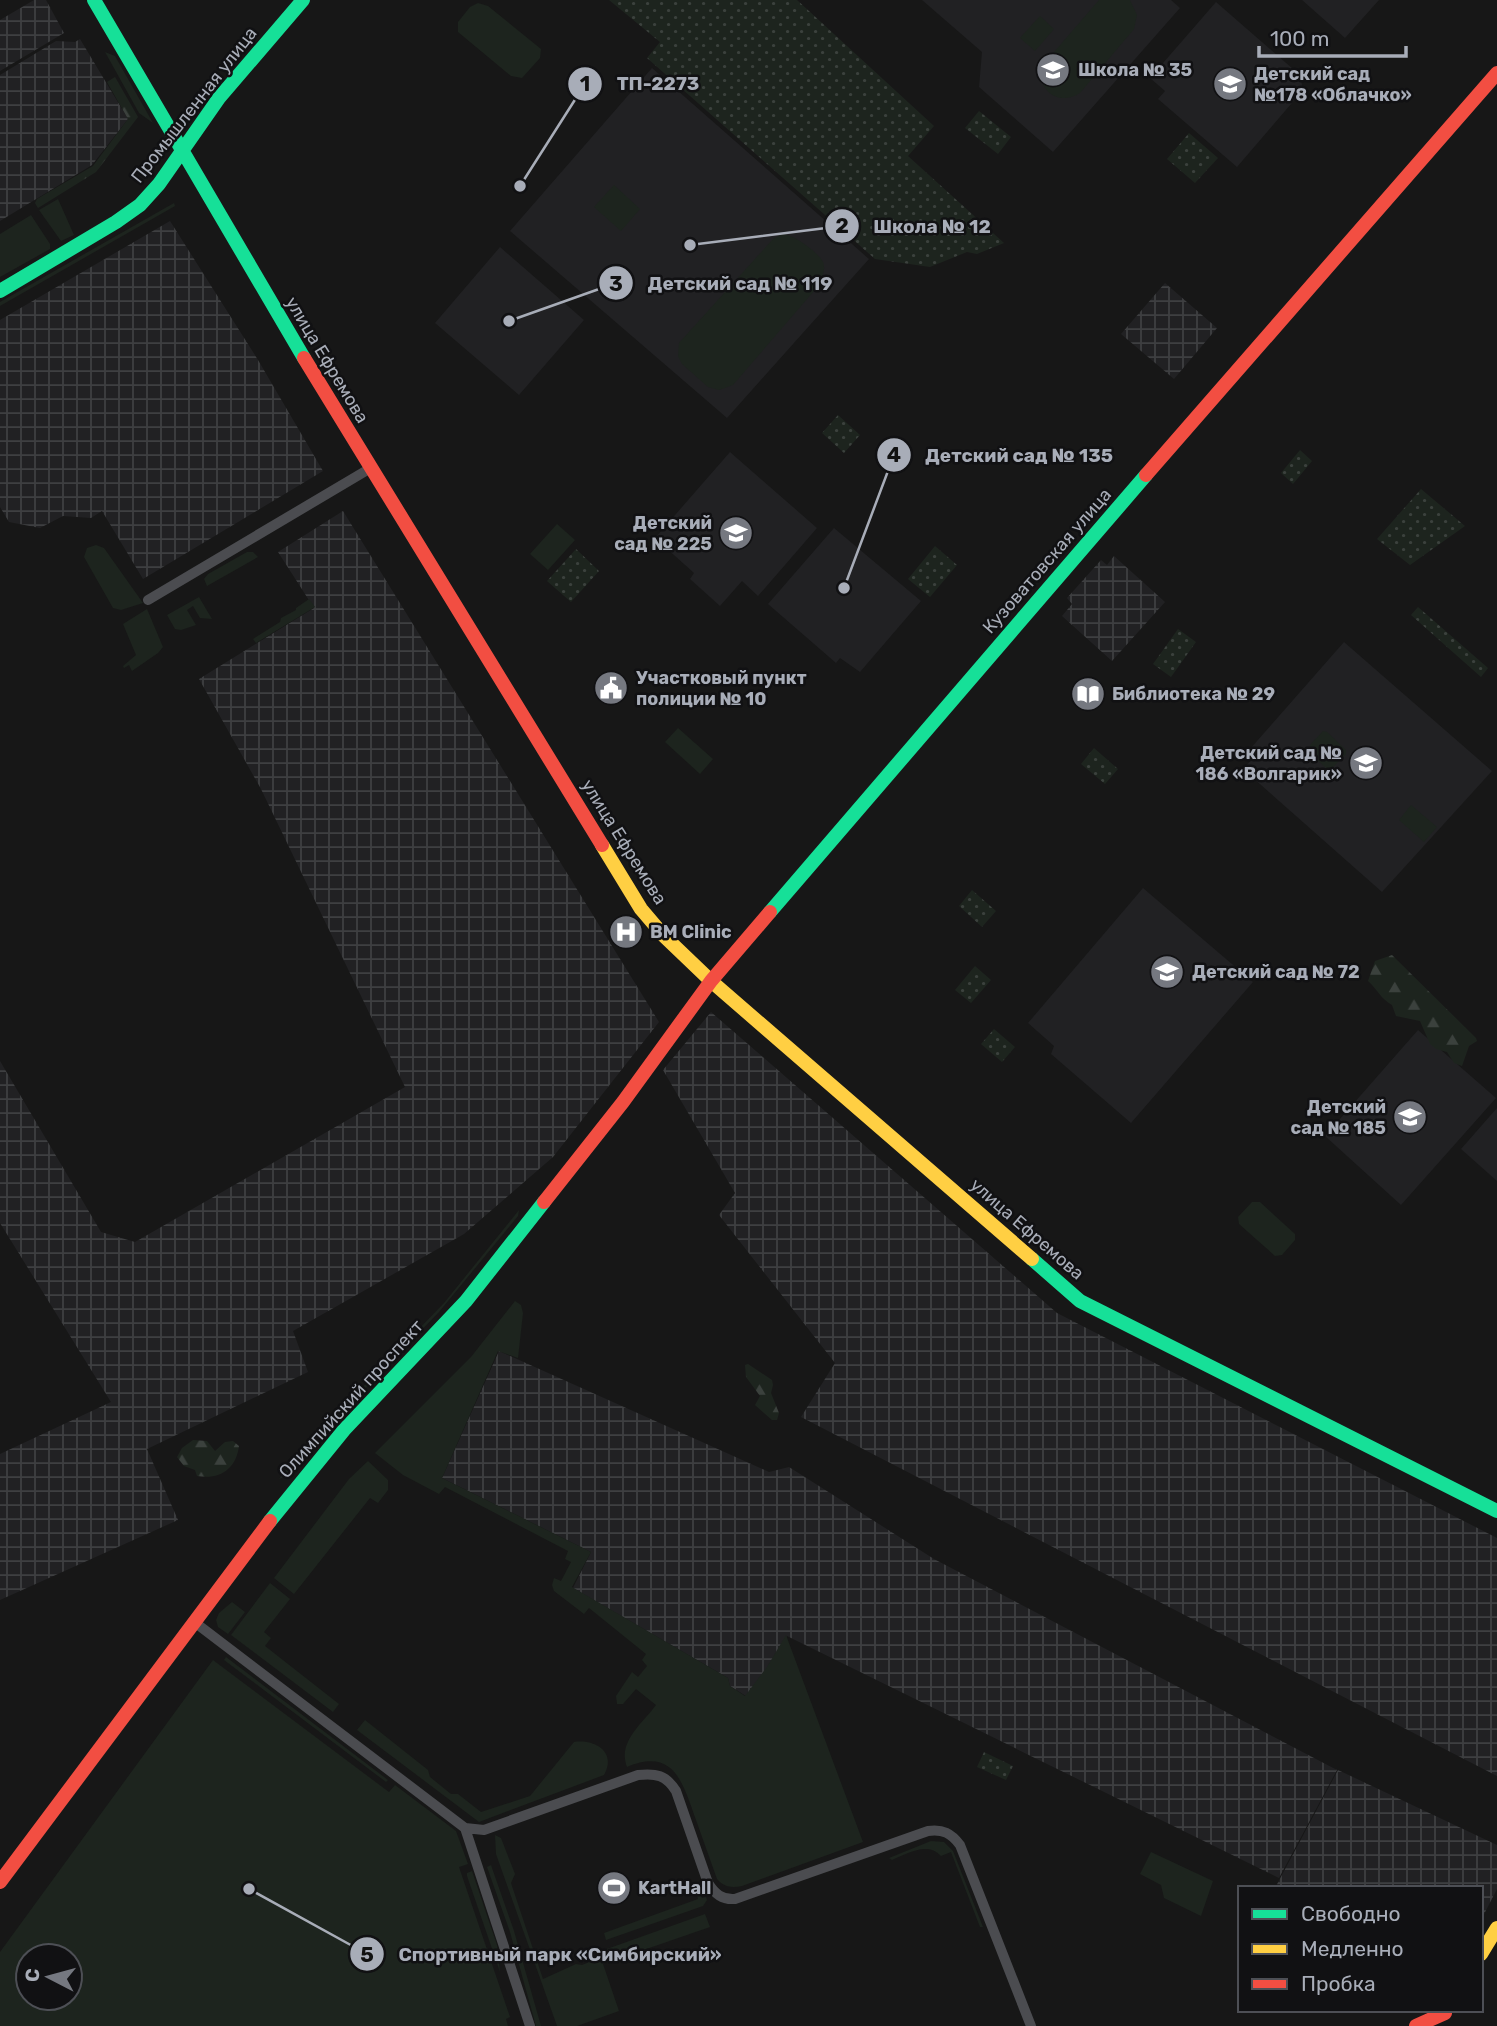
<svg xmlns="http://www.w3.org/2000/svg" width="1497" height="2026" viewBox="0 0 1497 2026" font-family="Rubik,sans-serif">
<style>
.built{fill:#212123}
.industrial{fill:url(#industrial-grid)}
.grass{fill:#1d241e;fill-rule:evenodd}
.forest{fill:url(#forest-firs)}
.park{fill:url(#park-dots)}
.lines{fill:none;stroke-linecap:round;stroke-linejoin:round}
.street{stroke:#4b4c50;stroke-width:10}
.fast{stroke:#16e098;stroke-width:14}
.slow{stroke:#ffcf43;stroke-width:14}
.jam{stroke:#f24e42;stroke-width:14}
.labels{text-anchor:middle;dominant-baseline:central;stroke-width:5;stroke-linejoin:round;paint-order:stroke}
.poi-label{font-size:18px;font-weight:bold;fill:#a8adb8;stroke:#111113;text-anchor:start}
.street-label{font-size:18px;fill:#a8adb8;stroke:#111113}
.leader{fill:none;stroke:#a8adb8;stroke-width:2.5}
.callout-dot{fill:#a8adb8;stroke:#111113;stroke-width:2.5}
.mark-label{font-size:21px;text-anchor:middle;font-weight:bold;fill:#111}
.callout-label{font-size:19px;text-anchor:middle;font-weight:bold;fill:#a8adb8;stroke:#111113;stroke-width:5;stroke-linejoin:round;paint-order:stroke}
</style>
<defs>
<pattern id="industrial-grid" width="8" height="8" patternUnits="userSpaceOnUse" patternTransform="scale(1.75)"><rect width="8" height="8" fill="#212123"/><path d="M0 4h8M4 0v8" fill="none" stroke="#3e3f41"/></pattern>
<pattern id="forest-firs" width="22" height="20" patternUnits="userSpaceOnUse" patternTransform="scale(1.75)"><rect width="22" height="20" fill="#1d241e"/><path d="M5 1l3.5 6h-7zM16 11l3.5 6h-7z" fill="#3b413d"/></pattern>
<pattern id="park-dots" width="8" height="8" patternUnits="userSpaceOnUse" patternTransform="scale(1.75)"><rect width="8" height="8" fill="#1d241e"/><path d="M2 2h.1M6 6h.1" fill="none" stroke="#3b413d" stroke-width="1.8" stroke-linecap="round"/></pattern>
</defs>
<rect width="100%" height="100%" fill="#171717"/>
<!-- built -->
<path class="built" d="M 922,0 L 1171,0 L 1180,8 L 1053,152 L 979,87 L 982,52 Z
M 1302,0 L 1379,0 L 1345,38 Z
M 1216,2 L 1300,75 L 1303,90 L 1237,167 L 1158,99 L 1165,91 L 1150,78 Z
M 652,68 L 869,259 L 727,418 L 510,231 Z
M 500,247 L 584,320 L 519,395 L 435,323 Z
M 730,452 L 817,528 L 758,596 L 742,581 L 720,606 L 690,579 L 694,573 L 655,538 Z
M 834,528 L 921,601 L 860,672 L 840,658 L 836,663 L 768,604 Z
M 1344,642 L 1492,771 L 1382,892 L 1243,769 L 1256,755 L 1250,749 Z
M 1143,888 L 1253,982 L 1131,1123 L 1051,1054 L 1054,1046 L 1028,1023 Z
M 1418,1030 L 1496,1098 L 1401,1205 L 1325,1136 Z
M 1497,1108 L 1497,1181 L 1461,1149 Z"/>
<!-- industrial -->
<path class="industrial" d="M 34,0 L 46,0 L 64,33 L 0,71 L 0,20 Z
M 80,39 L 128,119 L 92,165 L 0,221 L 0,75 L 56,41 L 75,42 Z
M 170,221 L 258,360 L 323,471 L 143,579 L 102,511 L 91,518 L 63,516 L 40,528 L 9,522 L 0,507 L 0,320 Z
M 1165,283 L 1217,328 L 1174,379 L 1121,334 Z
M 343,511 L 659,1022 L 553,1157 L 464,1234 L 293,1331 L 308,1372 L 147,1449 L 178,1520 L 0,1600 L 0,1454 L 111,1402 L 0,1223 L 0,1061 L 101,1232 L 135,1242 L 405,1087 L 261,789 L 199,679 L 314,608 L 278,552 Z
M 1114,556 L 1165,602 L 1112,661 L 1062,616 L 1072,604 L 1067,598 L 1101,560 L 1107,565 Z
M 711,1012 L 1057,1313 L 1497,1538 L 1497,1776 L 801,1417 L 835,1363 L 719,1215 L 735,1193 L 663,1070 Z
M 499,1351 L 769,1472 L 789,1467 L 934,1559 L 1337,1770 L 1279,1878 L 787,1636 L 768,1667 L 746,1696 L 730,1686 L 728,1678 L 573,1588 L 591,1552 L 442,1478 Z
M 1338,1770 L 1497,1845 L 1497,1889 L 1481,1920 L 1481,1888 L 1275,1888 Z"/>
<!-- grass -->
<path class="grass" d="M 1099,0 L 1130,0 L 1137,15 L 1134,29 L 1080,93 C 1059,107 1036,90 1042,66 Z
M 478,3 L 488,6 L 541,49 L 540,58 L 522,78 L 511,76 L 458,32 L 458,22 L 470,7 Z
M 1040,16 L 1054,29 L 1035,51 L 1020,38 Z
M 105,52 L 115,56 L 153,123 L 139,113 Z
M 614,185 L 640,209 L 621,231 L 594,207 Z
M 58,199 L 74,235 L 61,241 L 39,210 Z
M 174,203 L 175,206 L 0,306 L 0,302 Z
M 31,215 L 50,244 L 50,249 L 0,277 L 0,234 Z
M 782,234 C 793,234 818,252 823,262 C 826,269 822,278 820,284 L 733,385 L 719,390 L 708,387 L 682,364 L 678,356 L 679,343 L 773,239 Z
M 557,524 L 575,540 L 548,570 L 530,554 Z
M 96,545 L 104,548 L 143,603 L 121,610 L 113,608 L 84,557 L 87,548 Z
M 247,552 L 253,552 L 258,557 L 207,586 L 204,579 L 208,574 Z
M 199,597 L 212,619 L 200,618 L 193,606 L 187,610 L 196,625 L 181,630 L 175,629 L 167,615 Z
M 309,599 L 315,607 L 256,643 L 253,639 L 280,622 L 281,618 L 296,610 L 296,608 Z
M 147,609 L 163,647 L 158,653 L 132,671 L 129,665 L 124,668 L 123,666 L 136,655 L 123,624 Z
M 678,728 L 713,759 L 700,774 L 665,742 Z
M 1323,731 L 1327,732 L 1346,750 L 1346,754 L 1331,769 L 1326,768 L 1309,752 L 1310,745 Z
M 1411,805 L 1437,827 L 1424,842 L 1399,820 Z
M 1252,1202 L 1260,1202 L 1295,1234 L 1295,1240 L 1282,1255 L 1275,1256 L 1239,1224 L 1238,1217 Z
M 519,1210 L 518,1216 L 439,1312 L 352,1402 L 286,1476 L 279,1479 L 301,1451 L 444,1303 Z
M 515,1301 L 521,1305 L 523,1313 L 518,1358 L 498,1351 L 442,1478 L 591,1552 L 572,1587 L 728,1678 L 730,1686 L 745,1696 L 767,1667 L 786,1635 L 863,1842 L 742,1886 C 731,1888 724,1887 717,1879 C 710,1859 703,1840 696,1820 C 683,1784 675,1747 627,1767 C 617,1742 643,1723 656,1705 L 636,1689 L 623,1704 L 617,1704 L 616,1696 L 632,1672 L 638,1677 L 647,1666 L 642,1660 L 646,1654 L 589,1608 L 584,1614 L 554,1591 L 552,1585 L 554,1578 L 561,1581 L 571,1562 L 565,1559 L 568,1551 L 445,1487 L 439,1494 L 403,1475 L 375,1453 L 471,1357 Z
M 368,1461 L 388,1480 L 388,1490 L 378,1503 L 370,1498 L 294,1594 L 274,1578 L 349,1479 Z
M 270,1583 L 290,1599 L 264,1632 L 271,1638 L 265,1646 L 339,1704 L 333,1712 L 231,1635 Z
M 232,1602 L 245,1612 L 228,1634 L 218,1627 L 216,1620 L 219,1613 Z
M 226,1657 L 388,1780 L 386,1782 L 224,1660 Z
M 213,1660 L 389,1792 L 395,1785 L 456,1831 L 468,1864 L 459,1867 L 510,2017 L 506,2019 L 508,2026 L 0,2026 L 0,1952 ZM 70,1956 L 70,1998 L 28,1998 L 28,1956 Z
M 365,1720 L 428,1770 L 430,1777 L 451,1794 L 458,1794 L 481,1812 L 530,1796 L 574,1742 C 595,1739 617,1752 604,1775 L 479,1822 L 357,1730 Z
M 495,1835 L 501,1838 L 515,1874 L 511,1883 L 543,1979 L 576,1964 L 582,1965 L 602,1957 L 601,1953 L 604,1950 L 705,1914 L 710,1927 L 603,1964 L 619,2011 L 577,2026 L 557,2026 L 496,1854 Z
M 931,1841 L 944,1842 L 953,1851 L 983,1927 L 980,1927 L 951,1852 L 941,1856 C 927,1841 907,1854 892,1860 L 889,1858 Z
M 1151,1852 L 1213,1881 L 1201,1916 L 1164,1898 L 1161,1885 L 1140,1874 Z
M 491,1865 L 514,1931 L 541,2026 L 536,2026 L 510,1932 L 487,1867 Z
M 472,1871 L 497,1945 L 500,1972 L 467,1876 L 467,1873 Z
M 700,1894 L 702,1898 L 706,1897 L 707,1900 L 703,1906 L 606,1940 L 604,1933 L 698,1899 L 697,1895 Z"/>
<!-- forest -->
<path class="forest" d="M 115,77 L 138,117 L 96,172 L 38,208 L 35,203 L 37,199 L 93,166 L 128,119 L 107,82 Z
M 1392,955 L 1476,1038 L 1477,1041 L 1469,1046 L 1462,1066 L 1454,1063 L 1447,1052 L 1436,1049 L 1430,1044 L 1420,1021 L 1396,1016 L 1392,1005 C 1381,999 1377,989 1368,981 L 1375,961 Z
M 748,1364 L 772,1380 L 773,1385 L 771,1393 L 779,1413 L 777,1420 L 772,1420 L 755,1405 L 760,1396 L 746,1377 L 745,1365 Z
M 193,1440 L 207,1441 L 215,1451 L 225,1442 L 233,1441 L 239,1446 C 236,1469 220,1480 197,1476 L 195,1470 L 184,1466 L 177,1457 L 182,1448 Z"/>
<!-- park -->
<path class="park" d="M 609,0 L 797,0 L 934,126 L 908,156 L 1004,243 L 977,254 L 967,252 L 930,267 L 875,259 L 647,58 L 660,42 Z
M 979,111 L 1011,137 L 998,154 L 965,128 Z
M 1189,133 L 1218,158 L 1195,183 L 1167,159 Z
M 838,415 L 860,435 L 844,453 L 822,433 Z
M 1300,450 L 1312,461 L 1293,484 L 1281,473 Z
M 1421,489 L 1465,526 L 1410,565 L 1377,539 Z
M 935,546 L 957,565 L 930,597 L 908,579 Z
M 576,549 L 599,571 L 571,602 L 547,581 Z
M 1418,607 L 1488,668 L 1481,677 L 1411,615 Z
M 1178,629 L 1196,642 L 1171,677 L 1153,664 Z
M 1094,748 L 1118,769 L 1105,784 L 1081,764 Z
M 972,890 L 996,911 L 982,927 L 959,906 Z
M 975,966 L 991,980 L 971,1003 L 955,990 Z
M 994,1029 L 1015,1047 L 1002,1062 L 981,1044 Z
M 984,1752 L 1013,1766 L 1006,1780 L 977,1767 Z"/>
<g class="lines">
<!-- street -->
<path class="street" d="M 148,600 L 369,469
M 193,1621 L 465,1828 L 484,1830 L 638,1775 C 656,1773 666,1775 676,1791 L 708,1883 C 715,1894 722,1900 735,1899 L 928,1831 C 943,1829 951,1833 960,1845 L 1031,2026
M 465,1828 L 530,2026"/>
<!-- fast -->
<path class="fast" d="M 94,0 L 304,358
M 0,291 L 116,222 L 140,205 L 159,184 L 219,98 L 303,0
M 770,912 L 1146,475
M 1032,1259 L 1080,1301 L 1497,1511
M 270,1521 L 344,1430 L 466,1301 L 544,1202"/>
<!-- slow -->
<path class="slow" d="M 602,845 L 641,909 L 664,936 L 711,981 L 1032,1259
M 1481,1954 L 1497,1928"/>
<!-- jam -->
<path class="jam" d="M 304,358 L 602,845
M 1146,475 L 1497,73
M 544,1202 L 623,1102 L 711,981 L 770,912
M 0,1882 L 270,1521
M 1416,2026 L 1445,2013"/>
</g>
<!-- icons -->
<defs>
<g id="school-disc" transform="scale(1.75)"><circle r="9.5" fill="#757880" stroke="#111113"/><path d="M0-5L7-2L0 1L-7-2ZM-4 1L0 2.5L4 1V4Q0 6-4 4Z" fill="#fff"/></g>
<g id="civic-disc" transform="scale(1.75)"><circle r="9.5" fill="#757880" stroke="#111113"/><path d="M-.6-6.5H3V-4.5H.6V-3L4-1V1h2V6H-6V1h2V-1L-.6-3ZM-1.2 2.5V6h2.4V2.5Z" fill="#fff"/></g>
<g id="library-disc" transform="scale(1.75)"><circle r="9.5" fill="#757880" stroke="#111113"/><path d="M-6-4Q-3-5.5-.7-3.5V5Q-3 3-6 4ZM6-4Q3-5.5 .7-3.5V5Q3 3 6 4Z" fill="#fff"/></g>
<g id="hospital-disc" transform="scale(1.75)"><circle r="9.5" fill="#757880" stroke="#111113"/><path d="M-5-5h3v3.5h4V-5h3V5h-3V1.5h-4V5h-3Z" fill="#fff"/></g>
<g id="stadium-disc" transform="scale(1.75)"><circle r="9.5" fill="#757880" stroke="#111113"/><path d="M0-5a6.5 5 0 1 0 0 10a6.5 5 0 1 0 0-10ZM-3.5-1.8h7v3.6h-7Z" fill="#fff"/></g>
</defs>
<g fill-rule="evenodd">
<use href="#school-disc" x="1053" y="70"/>
<use href="#school-disc" x="1230" y="84"/>
<use href="#school-disc" x="736" y="533"/>
<use href="#civic-disc" x="611" y="688"/>
<use href="#library-disc" x="1088" y="694"/>
<use href="#school-disc" x="1366" y="763"/>
<use href="#hospital-disc" x="626" y="932"/>
<use href="#school-disc" x="1167" y="972"/>
<use href="#school-disc" x="1410" y="1117"/>
<use href="#stadium-disc" x="614" y="1888"/>
</g>
<g class="labels">
<!-- poi labels -->
<g class="poi-label">
<text x="1078" y="70">Школа № 35</text>
<text x="1254" y="74">Детский сад<tspan x="1254" dy="21">№178 «Облачко»</tspan></text>
<text x="712" y="523" text-anchor="end">Детский<tspan x="712" dy="21">сад № 225</tspan></text>
<text x="636" y="678">Участковый пункт<tspan x="636" dy="21">полиции № 10</tspan></text>
<text x="1112" y="694">Библиотека № 29</text>
<text x="1342" y="753" text-anchor="end">Детский сад №<tspan x="1342" dy="21">186 «Волгарик»</tspan></text>
<text x="650" y="932">BM Clinic</text>
<text x="1192" y="972">Детский сад № 72</text>
<text x="1386" y="1107" text-anchor="end">Детский<tspan x="1386" dy="21">сад № 185</tspan></text>
<text x="638" y="1888">KartHall</text>
</g>
<!-- street labels -->
<g class="street-label">
<text transform="translate(194 105) rotate(-52)">Промышленная улица</text>
<text transform="translate(327 360) rotate(59)">улица Ефремова</text>
<text transform="translate(1047 561) rotate(-49)">Кузоватовская улица</text>
<text transform="translate(624 842) rotate(58)">улица Ефремова</text>
<text transform="translate(1027 1229) rotate(41)">улица Ефремова</text>
<text transform="translate(351 1399) rotate(-48)">Олимпийский проспект</text>
</g>
</g>
<!-- callouts -->
<path class="leader" d="M520 186L585 84M690 245L842 226M509 321L616 283M844 588L894 455M249 1889L367 1954"/>
<g class="callout-dot">
<circle cx="520" cy="186" r="7"/>
<circle cx="690" cy="245" r="7"/>
<circle cx="509" cy="321" r="7"/>
<circle cx="844" cy="588" r="7"/>
<circle cx="249" cy="1889" r="7"/>
<circle cx="585" cy="84" r="18"/>
<circle cx="842" cy="226" r="18"/>
<circle cx="616" cy="283" r="18"/>
<circle cx="894" cy="455" r="18"/>
<circle cx="367" cy="1954" r="18"/>
</g>
<g class="mark-label">
<text x="585" y="91">1</text>
<text x="842" y="233">2</text>
<text x="616" y="291">3</text>
<text x="894" y="462">4</text>
<text x="367" y="1962">5</text>
</g>
<g class="callout-label">
<text x="658" y="90">ТП-2273</text>
<text x="932" y="233">Школа № 12</text>
<text x="740" y="290">Детский сад № 119</text>
<text x="1019" y="462">Детский сад № 135</text>
<text x="560" y="1961">Спортивный парк «Симбирский»</text>
</g>
<!-- legend -->
<rect x="1238" y="1886" width="245" height="126" fill="#111113" stroke="#4d4f55" stroke-width="2"/>
<rect x="1252" y="1909" width="35" height="10" fill="#16e098" stroke="#4d4f55" stroke-width="2"/>
<text x="1301" y="1921" font-size="21" fill="#a8adb8">Свободно</text>
<rect x="1252" y="1944" width="35" height="10" fill="#ffcf43" stroke="#4d4f55" stroke-width="2"/>
<text x="1301" y="1956" font-size="21" fill="#a8adb8">Медленно</text>
<rect x="1252" y="1979" width="35" height="10" fill="#f24e42" stroke="#4d4f55" stroke-width="2"/>
<text x="1301" y="1991" font-size="21" fill="#a8adb8">Пробка</text>
<!-- north arrow -->
<g transform="translate(49 1977) rotate(276)"><circle r="33" fill="#111113" stroke="#4d4f55" stroke-width="2"/>
<path d="M0-5L12 26L0 18L-12 26Z" fill="#757880"/>
<text y="-10" font-size="19" font-weight="bold" text-anchor="middle" fill="#a8adb8">С</text>
</g>
<!-- scale -->
<path d="M1259 46v10h147v-10" fill="none" stroke="#a8adb8" stroke-width="3.5"/>
<text x="1270" y="46" font-size="21" fill="#a8adb8" stroke="#111113" stroke-width="5" paint-order="stroke">100 m</text>
</svg>
